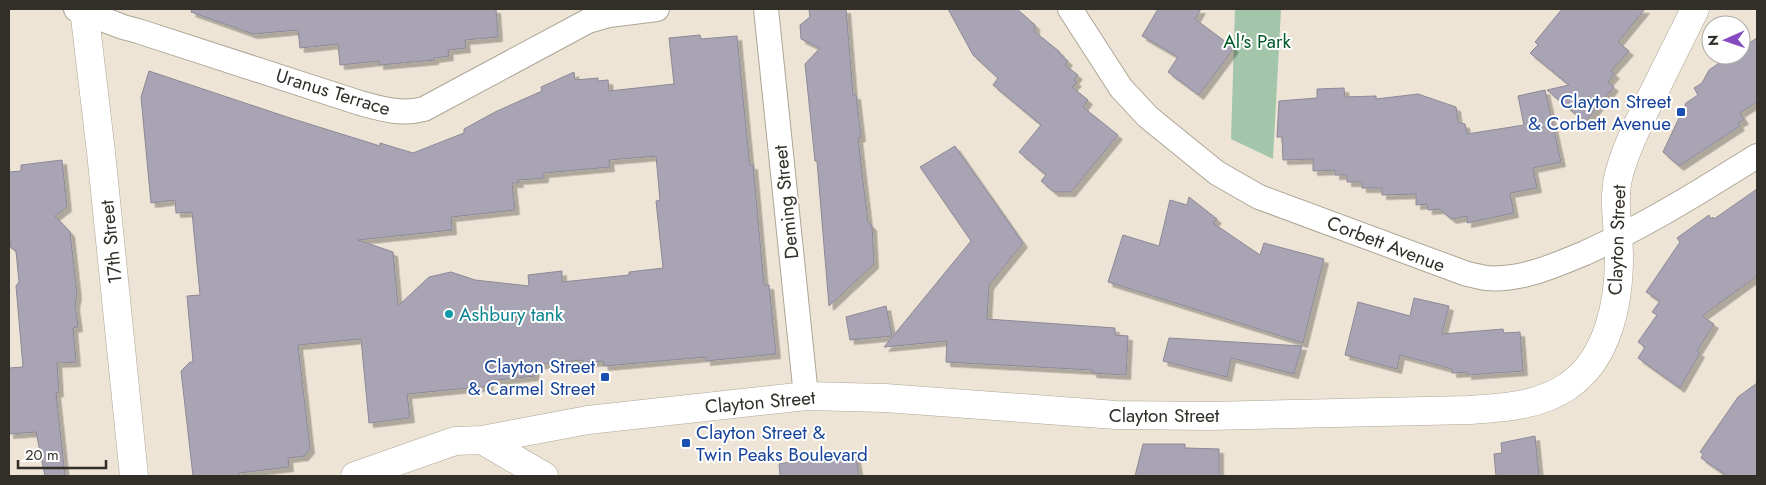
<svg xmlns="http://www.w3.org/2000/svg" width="1766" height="485" viewBox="0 0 1766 485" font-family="Jost,sans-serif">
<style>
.green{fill:#a3c6aa}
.building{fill:#a9a4b3;stroke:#8d8897;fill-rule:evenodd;filter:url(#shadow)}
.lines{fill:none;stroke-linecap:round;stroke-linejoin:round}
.street-casing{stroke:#ada596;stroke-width:26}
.secondary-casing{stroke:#ada596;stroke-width:29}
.street{stroke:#fff;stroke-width:24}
.secondary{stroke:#fff;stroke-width:28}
.transit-dot{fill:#1a4fb4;stroke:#fff;stroke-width:2}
.culture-dot{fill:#0f9aa8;stroke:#fff;stroke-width:2}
.labels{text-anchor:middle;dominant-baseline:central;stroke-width:4;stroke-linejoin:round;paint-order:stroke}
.park-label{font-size:19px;fill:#005a28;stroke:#fff}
.street-label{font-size:19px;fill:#322f29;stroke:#fff}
.transit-label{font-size:19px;fill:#164399;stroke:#fff;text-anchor:end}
.culture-label{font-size:19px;fill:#0d838f;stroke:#fff;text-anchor:start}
</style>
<defs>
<filter id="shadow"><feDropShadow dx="4.5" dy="4.5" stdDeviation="0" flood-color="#0004"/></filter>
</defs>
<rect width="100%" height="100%" fill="#ede4d5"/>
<!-- green -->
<path class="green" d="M 1235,9 L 1281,9 L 1273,159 L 1231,139 Z"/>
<!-- building -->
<path class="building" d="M 192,9 L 496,9 L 498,37 L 465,40 L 466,48 L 448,50 L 449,56 L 434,58 L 434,60 L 379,65 L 379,61 L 340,65 L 338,44 L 300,48 L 298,30 L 253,34 L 191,12 Z
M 809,9 L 846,9 L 853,95 L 856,95 L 861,137 L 858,138 L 863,181 L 868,222 L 872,226 L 874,264 L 829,306 L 817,161 L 815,161 L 805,64 L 820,48 L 801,39 L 800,25 L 810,17 Z
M 948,9 L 1017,9 L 1035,25 L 1035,32 L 1060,52 L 1059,53 L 1068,61 L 1065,65 L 1078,75 L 1074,80 L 1077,82 L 1072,87 L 1088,100 L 1083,107 L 1118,135 L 1071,192 L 1054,192 L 1041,181 L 1046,175 L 1019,152 L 1041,125 L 993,85 L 998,78 L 973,55 Z
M 1158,9 L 1201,9 L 1195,19 L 1234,48 L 1199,95 L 1168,72 L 1178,57 L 1142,36 Z
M 1562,9 L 1645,9 L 1618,42 L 1629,51 L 1611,71 L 1615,74 L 1608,82 L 1614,87 L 1585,122 L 1547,90 L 1569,85 L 1530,53 L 1538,45 L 1535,42 Z
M 700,35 L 701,39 L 737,36 L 749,158 L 750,165 L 753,165 L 764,285 L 769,285 L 776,354 L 706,361 L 706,357 L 604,366 L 603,361 L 583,363 L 583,360 L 534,365 L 535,376 L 488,381 L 489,386 L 407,394 L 410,418 L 369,423 L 361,339 L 298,345 L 310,449 L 304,456 L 288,458 L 289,467 L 239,473 L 239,476 L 193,476 L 181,371 L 190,362 L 193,362 L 187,296 L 200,295 L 192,212 L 176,213 L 175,200 L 151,203 L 141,97 L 149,71 L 290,118 L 380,146 L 380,143 L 413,153 L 464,133 L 464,129 L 495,112 L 542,91 L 541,87 L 574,72 L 575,80 L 598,78 L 598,81 L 608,80 L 609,91 L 674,84 L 669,38 ZM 656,156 L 660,200 L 656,201 L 663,268 L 629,272 L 629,275 L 562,282 L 562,271 L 528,275 L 529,286 L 475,280 L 451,272 L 429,277 L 398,306 L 393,252 L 358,240 L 452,230 L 451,217 L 515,210 L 512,183 L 519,183 L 518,180 L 544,178 L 544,173 L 610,167 L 609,160 Z
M 1757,38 L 1757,102 L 1740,113 L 1744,120 L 1738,123 L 1740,126 L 1679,166 L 1663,152 L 1686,103 L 1698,95 L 1694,88 L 1702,83 L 1709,70 L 1731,55 L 1741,55 L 1741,48 Z
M 1344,88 L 1345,97 L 1376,96 L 1376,99 L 1418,94 L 1456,107 L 1458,122 L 1465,124 L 1467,134 L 1524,125 L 1518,96 L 1545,90 L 1561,162 L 1533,168 L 1537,188 L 1510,193 L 1514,213 L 1467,223 L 1467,216 L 1452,219 L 1439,209 L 1428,210 L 1427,204 L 1416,205 L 1416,194 L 1382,195 L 1382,188 L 1362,188 L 1362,182 L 1347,182 L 1347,175 L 1335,175 L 1335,170 L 1313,171 L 1313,159 L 1283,160 L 1282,137 L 1277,137 L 1279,101 L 1317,98 L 1317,89 Z
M 955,146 L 1023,243 L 989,285 L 987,319 L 1115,328 L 1115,335 L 1128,336 L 1126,375 L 1092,373 L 1092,370 L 946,362 L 947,341 L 884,347 L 971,241 L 920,167 Z
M 62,160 L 67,207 L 55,216 L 70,232 L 77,294 L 75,305 L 78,327 L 73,328 L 76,362 L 57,363 L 59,392 L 56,393 L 65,476 L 45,476 L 36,432 L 9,434 L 9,368 L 23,367 L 16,286 L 19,282 L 16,251 L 11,248 L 9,234 L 9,172 L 21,171 L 21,165 Z
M 1757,189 L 1757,276 L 1702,316 L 1714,324 L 1697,351 L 1700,353 L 1680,388 L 1638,358 L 1645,347 L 1638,342 L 1657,315 L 1652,312 L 1660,301 L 1646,292 L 1680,242 L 1677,238 L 1709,215 L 1711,219 L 1713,217 L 1714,219 Z
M 1189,197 L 1217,219 L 1213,223 L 1260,255 L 1264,243 L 1324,259 L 1303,343 L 1108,282 L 1123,235 L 1159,246 L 1170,200 L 1187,205 Z
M 1414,298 L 1449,306 L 1442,334 L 1503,329 L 1504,333 L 1520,332 L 1523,371 L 1467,375 L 1467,372 L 1452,373 L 1452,369 L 1400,355 L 1397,369 L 1345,355 L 1358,302 L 1410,316 Z
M 886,306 L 892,336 L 850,340 L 846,317 Z
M 1169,338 L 1235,342 L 1302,346 L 1294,374 L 1231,358 L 1227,377 L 1163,361 Z
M 1757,383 L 1757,476 L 1727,476 L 1701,458 L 1703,454 L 1700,452 L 1738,397 Z
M 1535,436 L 1539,476 L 1496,476 L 1494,454 L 1502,453 L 1501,443 Z
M 1143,444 L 1185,444 L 1185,448 L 1219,449 L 1219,476 L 1135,476 Z
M 855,451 L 859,476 L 780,476 L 779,464 Z"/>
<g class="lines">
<!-- street casing -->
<g class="street-casing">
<path id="street" d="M 76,9 L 123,27 L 138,31 L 360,103 C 382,109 401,115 424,109 L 588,21 L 609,15 L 657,9
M 766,9 L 806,396
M 1070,9 L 1121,88 L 1148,117 L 1217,173 L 1259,197 L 1467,274 C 1473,275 1480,277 1486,278 C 1520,281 1554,266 1585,253 C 1645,226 1701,191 1757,156"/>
</g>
<!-- secondary casing -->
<g class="secondary-casing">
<path id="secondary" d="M 84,9 L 101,152 L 134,476
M 482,440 L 544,476
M 355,476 L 455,441 L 482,440 L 588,420 L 806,396 L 885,398 L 1116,415 L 1210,416 L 1469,410 C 1502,408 1540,406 1568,386 C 1608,359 1619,303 1619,257 C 1619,230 1612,201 1619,174 C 1627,145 1641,117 1655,90 C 1668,63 1682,36 1695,9"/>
</g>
<!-- street -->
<use href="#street" class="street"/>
<!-- secondary -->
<use href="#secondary" class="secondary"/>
</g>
<!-- markers -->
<g class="transit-dot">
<rect x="1676" y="107" width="10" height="10" rx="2.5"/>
<rect x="600" y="372" width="10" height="10" rx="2.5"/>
<rect x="681" y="438" width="10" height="10" rx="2.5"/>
</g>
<circle class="culture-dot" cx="449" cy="314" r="5"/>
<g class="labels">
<!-- park labels -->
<g class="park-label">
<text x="1257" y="41">Al's Park</text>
</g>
<!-- street labels -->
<g class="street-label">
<text transform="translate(333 92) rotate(17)">Uranus Terrace</text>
<text transform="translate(786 202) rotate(-96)">Deming Street</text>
<text transform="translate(1617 240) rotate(-88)">Clayton Street</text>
<text transform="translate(111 242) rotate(-96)">17th Street</text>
<text transform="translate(1386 244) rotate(21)">Corbett Avenue</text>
<text transform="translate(760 402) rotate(-5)">Clayton Street</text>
<text x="1164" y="415">Clayton Street</text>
</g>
<!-- transit labels -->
<g class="transit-label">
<text x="1671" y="101">Clayton Street<tspan x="1671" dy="22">&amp; Corbett Avenue</tspan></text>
<text x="595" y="366">Clayton Street<tspan x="595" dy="22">&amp; Carmel Street</tspan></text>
<text x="696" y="432" text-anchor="start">Clayton Street &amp;<tspan x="696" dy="22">Twin Peaks Boulevard</tspan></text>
</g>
<!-- culture labels -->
<g class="culture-label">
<text x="459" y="314">Ashbury tank</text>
</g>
</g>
<!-- border -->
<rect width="1766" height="485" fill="none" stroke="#322f29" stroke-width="20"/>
<!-- north arrow -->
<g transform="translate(1726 40) rotate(268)"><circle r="24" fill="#ffffff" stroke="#adaca9"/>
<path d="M0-4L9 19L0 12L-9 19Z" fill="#874bc1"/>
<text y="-8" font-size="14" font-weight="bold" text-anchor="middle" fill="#322f29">N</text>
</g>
<!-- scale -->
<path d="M18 460v8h88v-8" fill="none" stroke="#322f29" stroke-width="2.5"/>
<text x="25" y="460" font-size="15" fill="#322f29" stroke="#ffffff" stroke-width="4" paint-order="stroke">20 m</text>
</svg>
